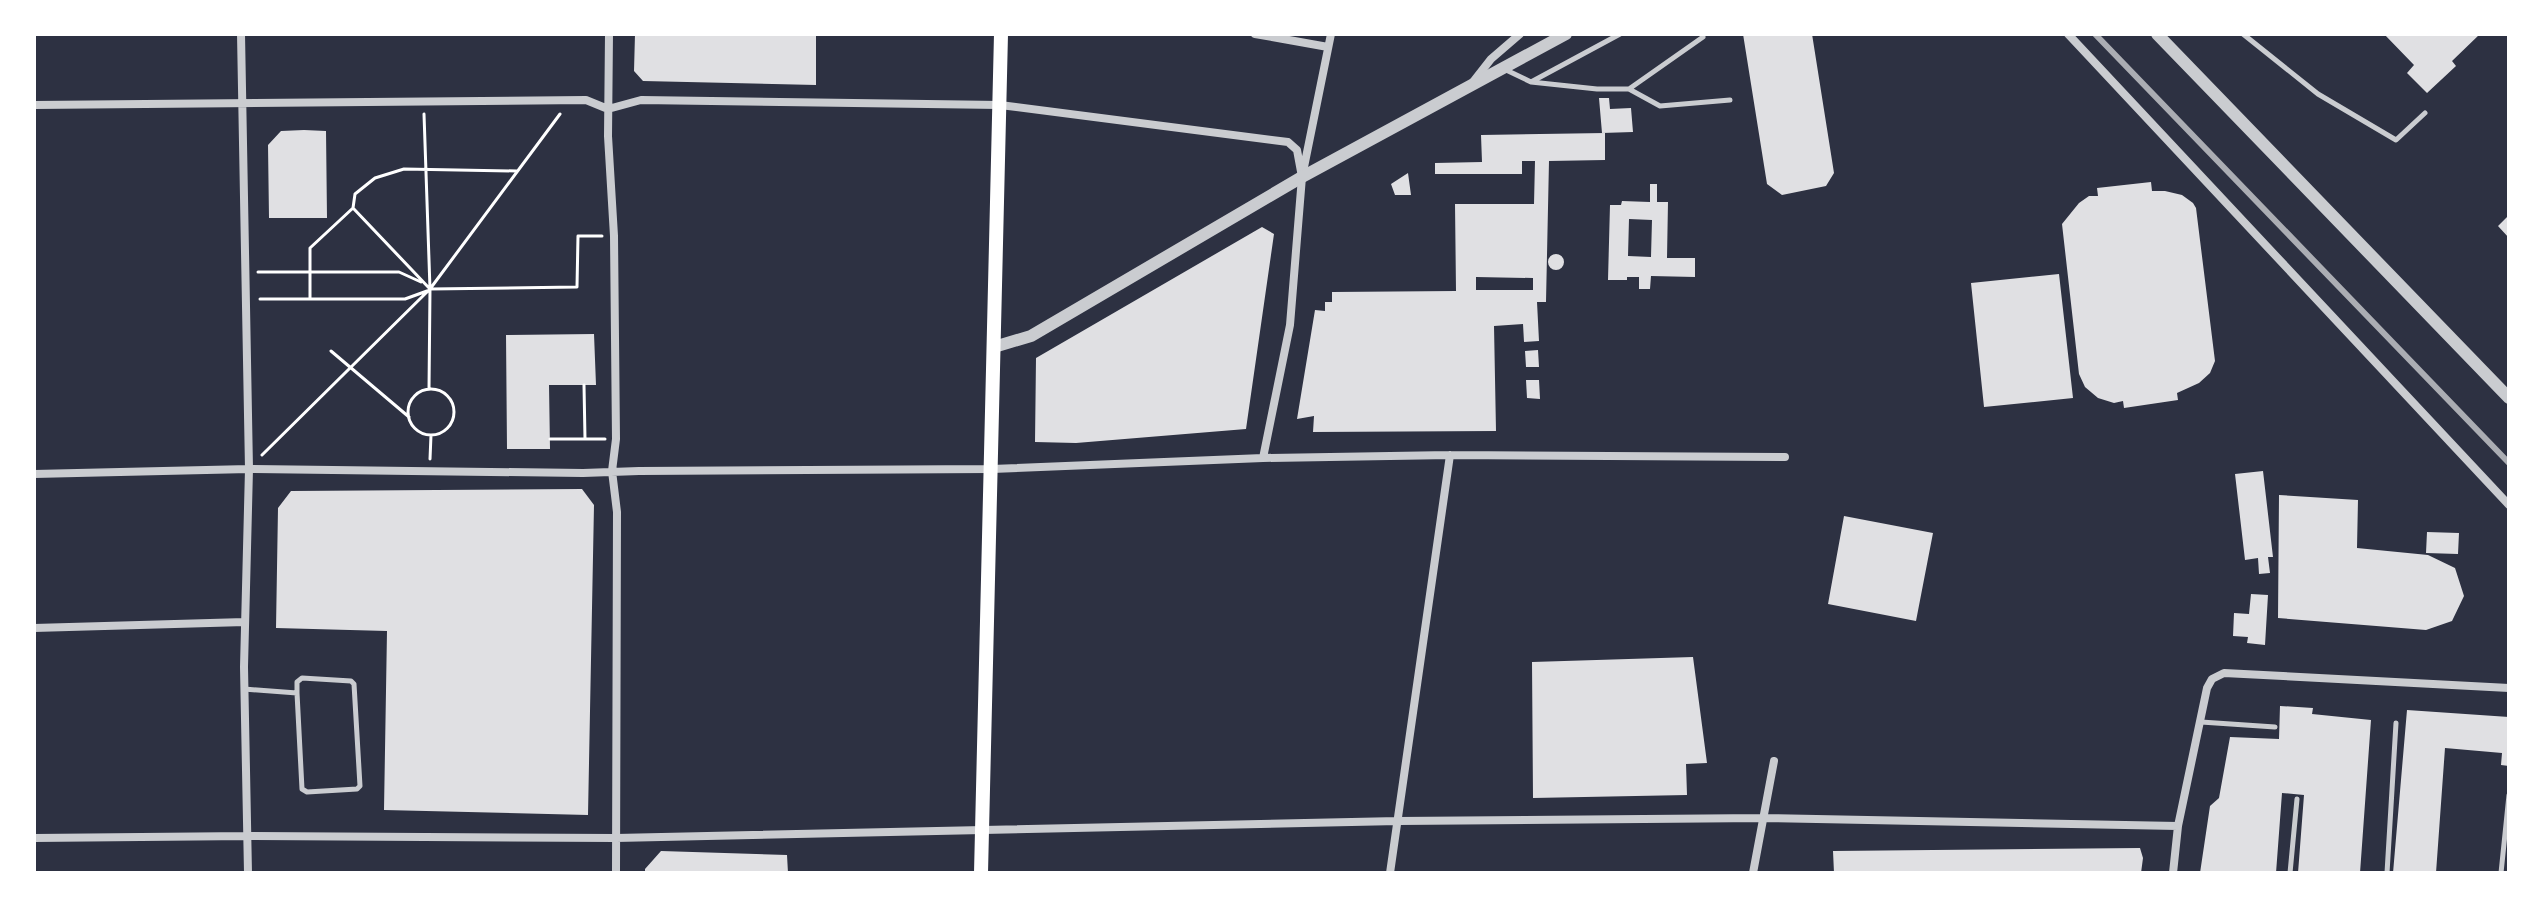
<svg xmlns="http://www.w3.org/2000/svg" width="2543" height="907" viewBox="0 0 2543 907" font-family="Figtree,sans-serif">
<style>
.building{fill:#e0e0e3;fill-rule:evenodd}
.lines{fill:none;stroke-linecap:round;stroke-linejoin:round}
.path{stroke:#fff;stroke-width:3}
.service{stroke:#caccd0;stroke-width:5}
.minor{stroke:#caccd0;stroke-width:8}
.tertiary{stroke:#caccd0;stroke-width:12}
.secondary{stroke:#fff;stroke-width:14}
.rail{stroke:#abadb3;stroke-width:6}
</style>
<rect width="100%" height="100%" fill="#2d3142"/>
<!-- building -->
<path class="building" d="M 635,34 L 816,34 L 816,85 L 643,81 L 634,71 Z
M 1743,34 L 1812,34 L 1834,173 L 1826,186 L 1782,195 L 1767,184 Z
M 2384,34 L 2480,34 L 2452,61 L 2456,66 L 2427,93 L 2407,73 L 2414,65 Z
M 1599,98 L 1609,98 L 1610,109 L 1631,108 L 1633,132 L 1602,133 Z
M 304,130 L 326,131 L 327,218 L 269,218 L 268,145 L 281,131 Z
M 1605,133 L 1605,160 L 1549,161 L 1546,302 L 1537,302 L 1539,341 L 1524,342 L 1523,324 L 1494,326 L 1496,431 L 1313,432 L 1314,416 L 1297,419 L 1315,310 L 1325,311 L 1325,302 L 1332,302 L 1332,292 L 1456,291 L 1455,204 L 1534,204 L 1535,161 L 1522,161 L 1522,174 L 1435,174 L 1435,163 L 1482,162 L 1481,135 ZM 1476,277 L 1533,278 L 1533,290 L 1476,290 Z
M 1408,173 L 1411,195 L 1395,195 L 1391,184 Z
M 2151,182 L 2152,191 L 2165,191 L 2182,195 L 2193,203 L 2196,208 L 2215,361 L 2210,373 L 2199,383 L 2177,393 L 2178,400 L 2124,408 L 2123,401 L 2114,403 L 2098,398 L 2085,387 L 2079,374 L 2062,224 L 2079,203 L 2089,196 L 2098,196 L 2097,188 Z
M 1650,184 L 1657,184 L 1657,202 L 1668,202 L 1667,258 L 1695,258 L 1695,277 L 1651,276 L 1650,289 L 1639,289 L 1639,277 L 1627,277 L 1627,280 L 1608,280 L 1610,205 L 1621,205 L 1622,201 L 1650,202 ZM 1629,219 L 1652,220 L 1651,257 L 1628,256 Z
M 2509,215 L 2509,238 L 2498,226 Z
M 1262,227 L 1274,234 L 1246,429 L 1076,443 L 1035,442 L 1036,358 Z
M1548 262a8 8 0 1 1 16 0a8 8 0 1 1-16 0Z
M 2059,274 L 2073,398 L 1984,407 L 1971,283 Z
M 594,334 L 596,385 L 549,385 L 550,449 L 507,449 L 506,335 Z
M 1538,350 L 1539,367 L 1526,367 L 1525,351 Z
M 1526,380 L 1539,380 L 1540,399 L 1527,398 Z
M 2263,471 L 2273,557 L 2268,557 L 2270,573 L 2259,574 L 2258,558 L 2245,560 L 2235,474 Z
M 582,489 L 594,505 L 588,815 L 384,810 L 387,631 L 276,628 L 278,508 L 291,491 Z
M 2279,495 L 2358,500 L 2357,548 L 2428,555 L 2455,568 L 2464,596 L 2452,621 L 2426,630 L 2278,618 Z
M 1844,516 L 1933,533 L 1916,621 L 1828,604 Z
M 2427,532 L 2459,533 L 2458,554 L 2426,553 Z
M 2251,594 L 2268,595 L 2265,645 L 2247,643 L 2248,637 L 2233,636 L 2234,613 L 2249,614 Z
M 1693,657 L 1707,763 L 1686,764 L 1687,795 L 1533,798 L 1532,662 Z
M 2280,706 L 2313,708 L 2312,714 L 2371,720 L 2360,873 L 2298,873 L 2304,795 L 2282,793 L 2276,873 L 2200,873 L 2210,806 L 2219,798 L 2230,737 L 2279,739 Z
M 2407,710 L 2509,717 L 2509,766 L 2501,765 L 2502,753 L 2445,748 L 2436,873 L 2393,873 Z
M 2140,848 L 2143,858 L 2141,873 L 1834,873 L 1833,851 Z
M 661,851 L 787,855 L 788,873 L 645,873 L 645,869 Z"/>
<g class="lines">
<!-- path -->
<path class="path" d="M 424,114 L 430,289 L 429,389
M 560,114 L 430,289 L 577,287 L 578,236 L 602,236
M 258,272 L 399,272 L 421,282
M 430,289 L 353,208 L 355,194 L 375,178 L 404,169 L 517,171
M 260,299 L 405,299 L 427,291
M 310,299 L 310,248 L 353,208
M 331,351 L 409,417
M408 412a23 23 0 1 1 46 0a23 23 0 1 1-46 0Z
M 550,439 L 585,439 L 584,385
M 585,439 L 605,439
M 262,455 L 430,289
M 430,459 L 431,435"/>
<!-- service -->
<path class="service" d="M 2243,34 L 2318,94 L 2396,140 L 2425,113
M 1504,69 L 1531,82 L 1620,34
M 1531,82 L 1597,89 L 1629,89 L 1660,106 L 1730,100
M 1629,89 L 1703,37
M 302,678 L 351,681 L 354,684 L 360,786 L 357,789 L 307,792 L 302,789 L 297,693 L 297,682 Z
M 244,689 L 297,693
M 2201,722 L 2275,727
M 2290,873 L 2297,799
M 2387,873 L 2396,723
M 2501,873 L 2509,795"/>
<!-- minor -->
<path class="minor" d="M 241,34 L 249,469 L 244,667 L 248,873
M 609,34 L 608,136 L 614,236 L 616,439 L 612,471 L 617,512 L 616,873
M 1255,34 L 1328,47
M 2068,34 L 2509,505
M 1473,82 L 1491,59 L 1520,34
M 34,105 L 586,100 L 608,109 L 641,100 L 1000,105 L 1288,142 L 1297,150 L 1302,177
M 1263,458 L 1290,325 L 1302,177 L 1331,34
M 34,474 L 249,469 L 583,473 L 639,471 L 992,469 L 1263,458 L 1450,455 L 1785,457
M 34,628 L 245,622
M 34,838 L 248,836 L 616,838 L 1398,821 L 1763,818 L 2178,826
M 1390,873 L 1450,455
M 1753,873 L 1774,761
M 2173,873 L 2178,826 L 2207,688 L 2212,679 L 2224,673 L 2509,688"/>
<!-- tertiary -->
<path class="tertiary" d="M 2157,34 L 2509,398
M 994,347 L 1031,336 L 1302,177 L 1566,34"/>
<!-- secondary -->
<path class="secondary" d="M 981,873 L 1001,34"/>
<!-- rail -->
<path class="rail" d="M 2095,34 L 2509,463"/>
</g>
<!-- border -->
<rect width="2543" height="907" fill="none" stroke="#ffffff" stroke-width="72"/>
</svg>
